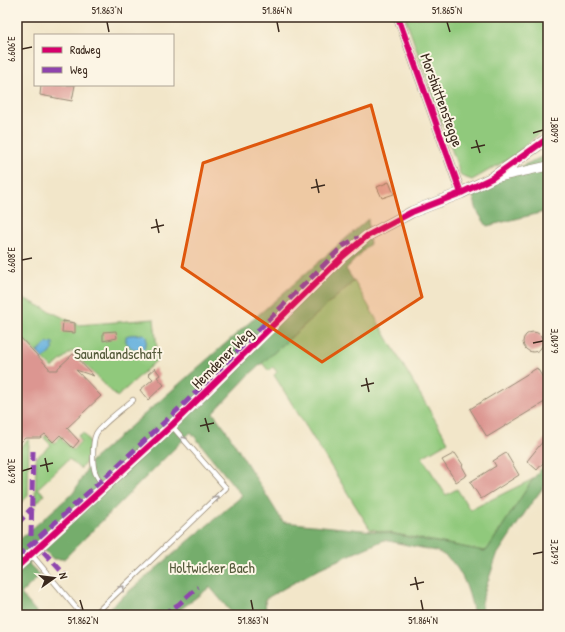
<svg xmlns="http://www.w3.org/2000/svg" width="565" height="632" viewBox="0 0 565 632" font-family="'Patrick Hand',sans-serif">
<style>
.green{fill:#90c97c;stroke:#667a4d}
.forest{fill:#74ad6c;stroke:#586c45}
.water{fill:#66b1de;stroke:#506e7e}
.building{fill:#dc9691}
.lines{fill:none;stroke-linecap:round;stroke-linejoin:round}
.service-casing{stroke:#968874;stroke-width:6}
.minor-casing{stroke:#968874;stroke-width:10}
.tertiary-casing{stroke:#968874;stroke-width:12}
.service{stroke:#fff;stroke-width:4.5}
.minor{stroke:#fff;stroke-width:9}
.tertiary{stroke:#fff;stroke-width:11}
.quiet{stroke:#8e44ad;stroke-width:5;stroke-dasharray:10 5;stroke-linecap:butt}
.cycleway-casing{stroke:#fcf5e5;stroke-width:8}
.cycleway{stroke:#d6006c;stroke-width:6}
.oneway{stroke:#a79f9a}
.marked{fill:#df570d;fill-opacity:0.2;stroke:#df570d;stroke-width:3;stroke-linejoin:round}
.ticks{fill:none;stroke:#3b2a1e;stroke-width:1.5}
.labels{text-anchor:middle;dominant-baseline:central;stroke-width:4;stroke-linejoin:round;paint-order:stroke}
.street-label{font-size:15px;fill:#3b2a1e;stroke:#fcf5e5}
.park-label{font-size:15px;fill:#545a3a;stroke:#fcf5e5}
.neatline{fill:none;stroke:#3b2a1e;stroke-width:1.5}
.ticks-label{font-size:10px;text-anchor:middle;fill:#3b2a1e}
</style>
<rect width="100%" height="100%" fill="#fcf5e5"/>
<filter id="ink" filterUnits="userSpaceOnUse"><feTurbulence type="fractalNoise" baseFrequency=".025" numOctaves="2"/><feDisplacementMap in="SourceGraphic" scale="8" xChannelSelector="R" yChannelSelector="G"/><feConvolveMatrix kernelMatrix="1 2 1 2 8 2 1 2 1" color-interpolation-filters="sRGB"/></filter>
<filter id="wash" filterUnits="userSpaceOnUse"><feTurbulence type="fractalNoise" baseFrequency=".012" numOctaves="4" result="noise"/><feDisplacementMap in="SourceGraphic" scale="16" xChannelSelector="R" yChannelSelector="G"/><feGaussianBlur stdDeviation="0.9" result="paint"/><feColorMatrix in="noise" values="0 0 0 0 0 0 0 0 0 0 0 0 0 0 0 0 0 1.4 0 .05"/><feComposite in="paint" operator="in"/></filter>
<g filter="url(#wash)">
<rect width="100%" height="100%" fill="#f2e6c9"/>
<!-- green -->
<path class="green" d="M 405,17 L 548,17 L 548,126 L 512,157 L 472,180 L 461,176 Z
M 354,281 L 448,442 L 422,457 L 446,495 L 457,489 L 470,510 L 533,479 L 487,550 L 484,551 L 370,529 L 274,375 L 277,372 L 273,367 L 269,371 L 262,363 Z
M 17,295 L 78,325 L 154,319 L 158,359 L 117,397 L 72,351 L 52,368 L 21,337 L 17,339 Z
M 69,429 L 70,431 L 62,440 L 73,450 L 81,441 L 78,436 L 83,433 C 85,435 88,438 89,441 C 93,450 87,463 80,469 L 69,459 L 37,489 L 40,490 L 44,495 L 35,505 L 36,458 L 51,445 L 44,438 L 46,435 L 54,443 Z
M 29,439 L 28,496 L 17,507 L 17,450 Z"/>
<!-- forest -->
<path class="forest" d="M 548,154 L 548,211 L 487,226 L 477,211 L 472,191 L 496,178 Z
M 368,219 L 370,244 L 346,269 L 354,281 L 250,374 L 213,413 L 226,430 L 283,522 L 382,532 L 484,551 L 487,550 L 533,479 L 548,461 L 548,481 L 528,508 L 497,555 L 484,593 L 482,602 L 482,615 L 474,615 C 469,590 461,561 436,551 L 384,540 L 320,568 L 265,599 L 266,614 L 268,615 L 232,615 L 230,611 L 210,587 L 173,615 L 101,615 L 242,496 L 191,432 L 64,559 L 53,559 L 44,550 C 37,552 31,557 29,564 L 40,575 L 21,594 L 39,615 L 17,615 L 17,542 L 74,492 L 91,461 Z"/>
<!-- water -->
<path class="water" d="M 144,334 L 146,336 C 147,340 147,342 145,346 C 140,356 131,348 126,342 L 126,336 L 129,335 Z
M 48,342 L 50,344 L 52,342 L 54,344 L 52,346 L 54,349 L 43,359 L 37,352 Z"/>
<g id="blocks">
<!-- building -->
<path class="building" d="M 41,85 L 75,85 L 72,101 L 40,95 Z
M 389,182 L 394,194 L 382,198 L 377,187 Z
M 63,321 L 75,323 L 75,333 L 62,332 Z
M 116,331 L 117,338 L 103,341 L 103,332 Z
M523 342a10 10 0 1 1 20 0a10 10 0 1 1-20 0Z
M 17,334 L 49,368 L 49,370 L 58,370 L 58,368 L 73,354 L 94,376 L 76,370 L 101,396 L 67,428 L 79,441 L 73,448 L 60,435 L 53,442 L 45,434 L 40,438 L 25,438 L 17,446 Z
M 155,368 L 160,375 L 157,377 L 164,385 L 148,400 L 140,390 L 153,379 L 148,374 Z
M 537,368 L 548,386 L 548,400 L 487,437 L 470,409 Z
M 548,435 L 548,457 L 537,470 L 527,461 Z
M 455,453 L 463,465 L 462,466 L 467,475 L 456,482 L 442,460 Z
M 506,453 L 519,475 L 481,499 L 470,482 L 496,466 L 493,461 Z"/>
</g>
</g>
<g filter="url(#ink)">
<use href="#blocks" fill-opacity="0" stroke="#968874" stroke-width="1"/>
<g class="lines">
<!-- service casing -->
<g class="service-casing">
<path id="service" d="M 105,487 C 95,476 93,470 93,456 C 93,449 93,440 96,434 C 101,424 124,408 133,400
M 31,554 L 82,615
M 94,615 L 226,488 L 172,426"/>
</g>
<!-- minor casing -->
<g class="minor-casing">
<path id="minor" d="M 398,17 L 461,193
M 494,178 L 548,166"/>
</g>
<!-- tertiary casing -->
<g class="tertiary-casing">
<path id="tertiary" d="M 17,567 L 172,425 L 342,257 L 367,236 L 412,212 L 461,193 L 492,178 L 544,141 L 548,138"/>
</g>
<!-- service -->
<use href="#service" class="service"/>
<!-- minor -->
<use href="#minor" class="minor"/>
<!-- tertiary -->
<use href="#tertiary" class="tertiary"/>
<!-- quiet -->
<path class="quiet" d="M 33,451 L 31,536 L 42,550 L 65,575
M 17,524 L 32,508
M 17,557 L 100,482 L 184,404 L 343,246 L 355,239 L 359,238
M 162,615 L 179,604 L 198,587"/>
<!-- cycleway casing -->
<g class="cycleway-casing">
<path id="cycleway" d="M 398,17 L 461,193
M 17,567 L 172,425 L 342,257 L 367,236 L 412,212 L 461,193 L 492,178 L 544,141 L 548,138"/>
</g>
<!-- cycleway -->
<use href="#cycleway" class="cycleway"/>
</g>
<!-- one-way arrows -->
<defs><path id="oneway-chevron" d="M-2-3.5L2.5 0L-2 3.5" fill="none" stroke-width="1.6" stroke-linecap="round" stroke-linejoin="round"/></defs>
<g class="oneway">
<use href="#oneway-chevron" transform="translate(183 439) rotate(-130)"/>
<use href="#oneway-chevron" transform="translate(216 498) rotate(-44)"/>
<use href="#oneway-chevron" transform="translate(122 588) rotate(-44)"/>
</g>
</g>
<!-- marked area -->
<path class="marked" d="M 371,105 L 422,297 L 322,362 L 182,267 L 203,163 Z"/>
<!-- ticks -->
<path class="ticks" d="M 107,22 L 109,32M 277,22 L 279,32M 447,22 L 450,32M 22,49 L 32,47M 533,133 L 543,130M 476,140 L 480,153M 471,148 L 485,145M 316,179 L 319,193M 311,188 L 325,185M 156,219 L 159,233M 151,228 L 164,225M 22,260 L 32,258M 533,343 L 543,341M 366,378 L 369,392M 361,386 L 374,383M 205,418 L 209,432M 200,426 L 214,423M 45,458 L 48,472M 40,466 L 53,463M 22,471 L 32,468M 533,554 L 543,552M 415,577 L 418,590M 410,585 L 424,582M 80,600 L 83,610M 251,600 L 253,610M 421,600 L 423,610"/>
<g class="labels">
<!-- street labels -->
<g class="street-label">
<text transform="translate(442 100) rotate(70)">Morshüttenstegge</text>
<text transform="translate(222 358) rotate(-45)">Hemdener Weg</text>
</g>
<!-- park labels -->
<g class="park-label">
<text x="118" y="353">Saunalandschaft</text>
<text x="212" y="567">Holtwicker Bach</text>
</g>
</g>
<!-- margin -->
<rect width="565" height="632" fill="none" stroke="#fcf5e5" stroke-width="44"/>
<!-- legend -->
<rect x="34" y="34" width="140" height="52" fill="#fcf5e5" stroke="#afa495"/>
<rect x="42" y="47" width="20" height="6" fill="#d6006c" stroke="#afa495"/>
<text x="70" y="54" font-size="12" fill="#3b2a1e">Radweg</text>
<rect x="42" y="67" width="20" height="6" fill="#8e44ad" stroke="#afa495"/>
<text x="70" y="74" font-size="12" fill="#3b2a1e">Weg</text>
<!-- north arrow -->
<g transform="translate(54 578) rotate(76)" stroke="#fcf5e5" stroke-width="3" paint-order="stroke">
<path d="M0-3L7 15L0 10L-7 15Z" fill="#3b2a1e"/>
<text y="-6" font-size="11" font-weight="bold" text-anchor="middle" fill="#3b2a1e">N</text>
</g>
<rect x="22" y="22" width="521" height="588" class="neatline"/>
<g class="ticks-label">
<text x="107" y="14">51.863°N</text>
<text x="277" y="14">51.864°N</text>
<text x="447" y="14">51.865°N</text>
<text transform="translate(11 49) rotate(-90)" y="4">6.606°E</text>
<text transform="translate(554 130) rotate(-90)" y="4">6.608°E</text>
<text transform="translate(11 260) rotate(-90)" y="4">6.608°E</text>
<text transform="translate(554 341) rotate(-90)" y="4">6.610°E</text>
<text transform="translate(11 471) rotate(-90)" y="4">6.610°E</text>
<text transform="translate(554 552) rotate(-90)" y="4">6.612°E</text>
<text x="83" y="624">51.862°N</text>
<text x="253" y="624">51.863°N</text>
<text x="423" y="624">51.864°N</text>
</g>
</svg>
